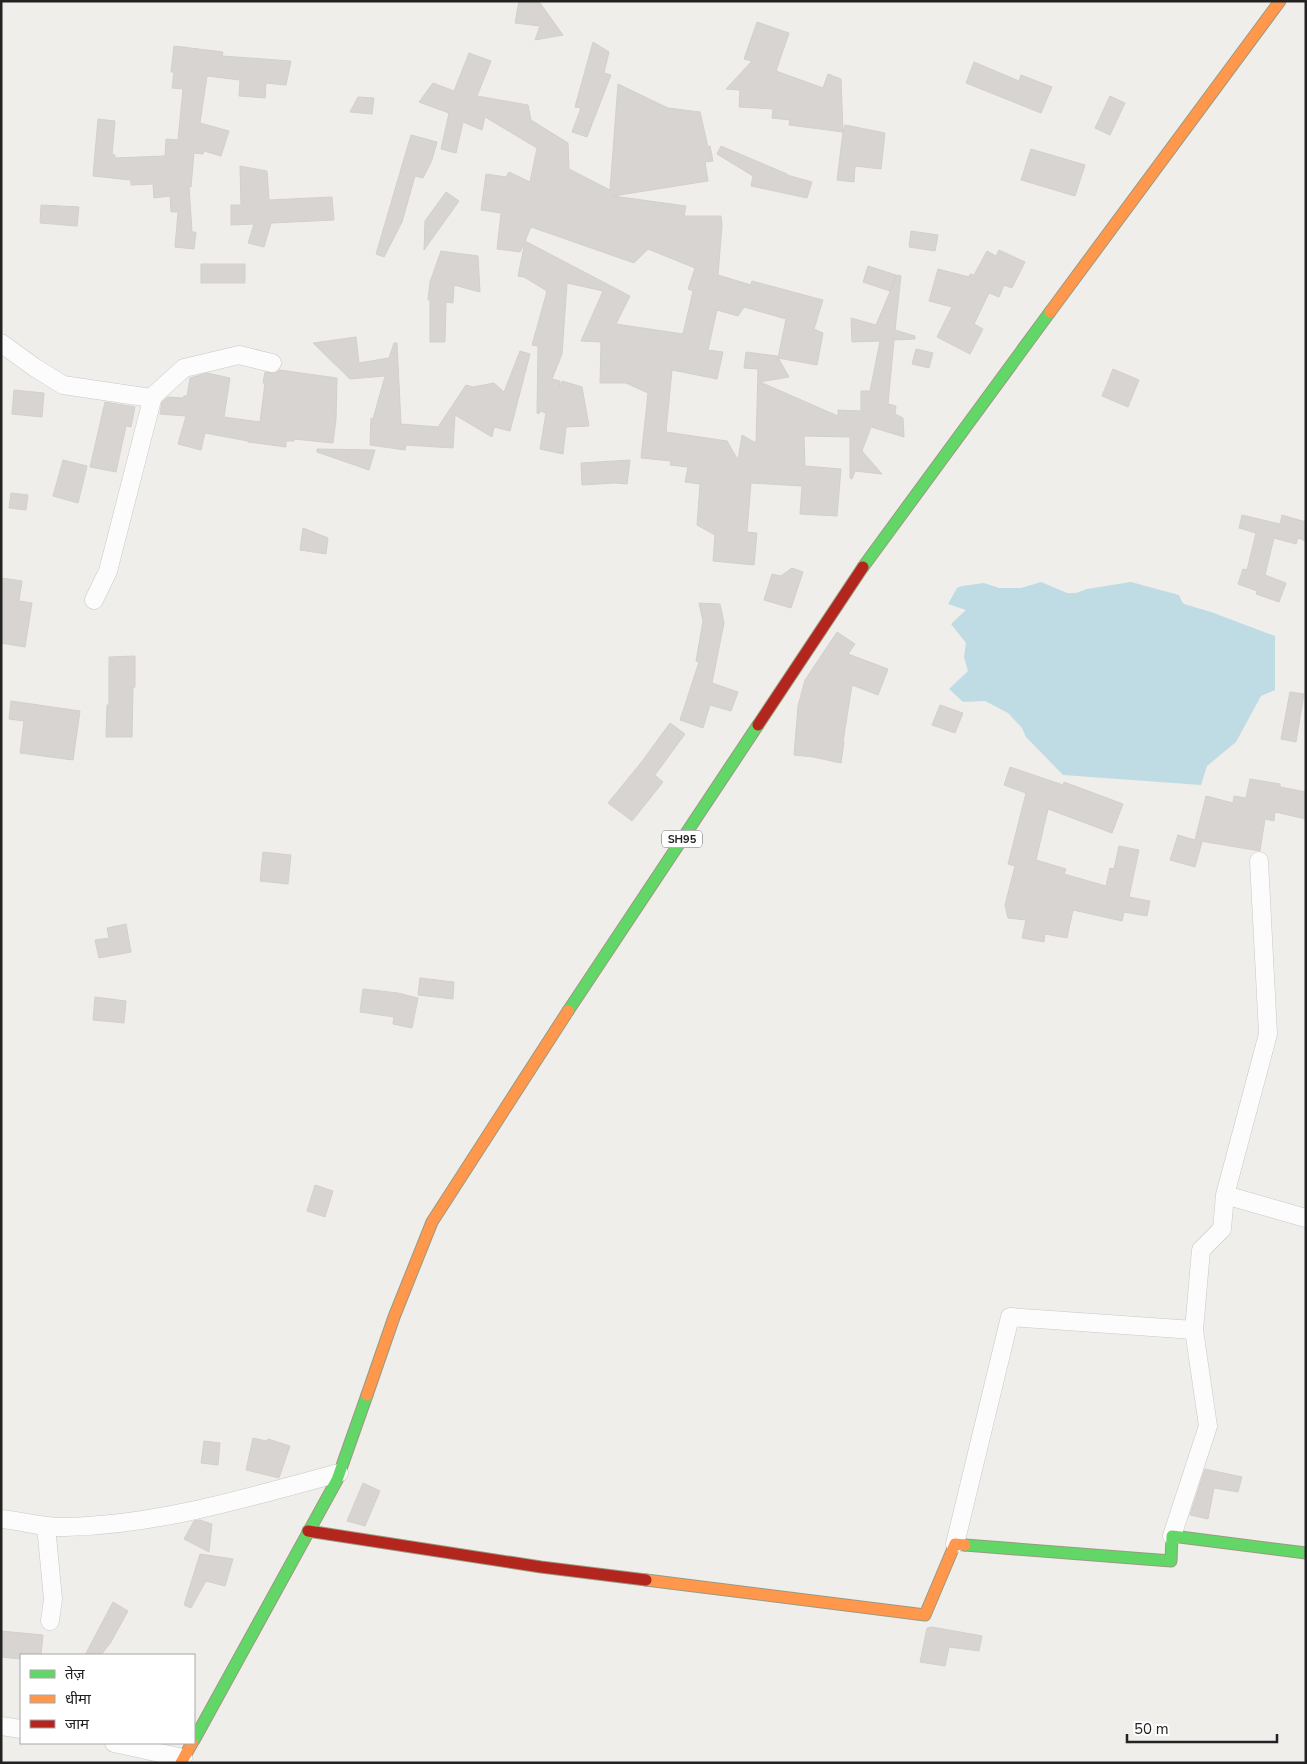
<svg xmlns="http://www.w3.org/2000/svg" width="1307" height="1764" viewBox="0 0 1307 1764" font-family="'Nunito Sans','Noto Sans Devanagari',sans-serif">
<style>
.water{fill:#bfdbe3}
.building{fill:#d7d4d2;stroke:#d3d0cc;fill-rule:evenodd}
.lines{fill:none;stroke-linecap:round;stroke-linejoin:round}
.street-casing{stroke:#c9c8c7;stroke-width:19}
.fast-casing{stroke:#999a82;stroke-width:13}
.slow-casing{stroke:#999a82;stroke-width:13}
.jam-casing{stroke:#999a82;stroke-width:13}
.street{stroke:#fdfcfc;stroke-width:18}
.fast{stroke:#63d668;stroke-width:11}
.slow{stroke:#ff974d;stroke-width:11}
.jam{stroke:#b3261e;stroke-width:11}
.labels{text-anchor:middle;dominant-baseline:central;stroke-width:4.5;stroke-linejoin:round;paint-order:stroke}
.shield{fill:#fff;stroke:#646464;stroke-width:1}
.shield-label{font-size:11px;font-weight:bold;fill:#222}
</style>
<rect width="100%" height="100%" fill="#f0eeeb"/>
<!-- water -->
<path class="water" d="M 1041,582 L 1067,593 L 1076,593 L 1087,589 L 1131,582 L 1179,595 L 1182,602 L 1184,604 L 1211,612 L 1275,636 L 1275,690 L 1261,696 L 1236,742 L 1207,766 L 1201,785 L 1063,775 L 1026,737 L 1022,728 L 1008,713 L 985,701 L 963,702 L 949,689 L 968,671 L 964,657 L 966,643 L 951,624 L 966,610 L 948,604 L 957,588 L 962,586 L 984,583 L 999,588 L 1021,588 Z"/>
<!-- building -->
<path class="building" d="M 519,1 L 540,3 L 563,35 L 535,40 L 540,26 L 515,23 Z
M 757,22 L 789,33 L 776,71 L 823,88 L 828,74 L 841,79 L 843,132 L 845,125 L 885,133 L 881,169 L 855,166 L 854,182 L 837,180 L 843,132 L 789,125 L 790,120 L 772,118 L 773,109 L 739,107 L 740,90 L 726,89 L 752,61 L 744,59 Z
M 593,42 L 609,52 L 604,73 L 611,75 L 587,137 L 572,132 L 581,108 L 575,107 Z
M 174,46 L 223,52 L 222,56 L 291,61 L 286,85 L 266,83 L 265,98 L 239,96 L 240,80 L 207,76 L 200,123 L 229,131 L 221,156 L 204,151 L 203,154 L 194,153 L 191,187 L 189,186 L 192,232 L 196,232 L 194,249 L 175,247 L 178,212 L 171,212 L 170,196 L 154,198 L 153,184 L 131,185 L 131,180 L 93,176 L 98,119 L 115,121 L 112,154 L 115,155 L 115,158 L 165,156 L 166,139 L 178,140 L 183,89 L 172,88 L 174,72 L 171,72 Z
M 469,53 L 491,61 L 477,96 L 528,105 L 531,120 L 568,143 L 569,169 L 610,190 L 618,84 L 668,108 L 700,112 L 708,147 L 710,146 L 713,161 L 705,162 L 708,181 L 613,196 L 686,206 L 684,216 L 721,216 L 722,226 L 718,275 L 751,285 L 752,281 L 823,300 L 814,329 L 823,333 L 817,365 L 778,358 L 786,319 L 744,307 L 738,316 L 717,310 L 708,350 L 723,352 L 717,379 L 672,370 L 666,432 L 727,441 L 738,460 L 742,435 L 756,443 L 758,369 L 744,368 L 746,352 L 777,356 L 789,377 L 760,382 L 838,416 L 838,410 L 861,411 L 861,391 L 870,391 L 880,341 L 852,342 L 851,318 L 876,325 L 897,275 L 901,276 L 895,330 L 915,336 L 915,339 L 894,340 L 888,404 L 896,406 L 895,414 L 903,418 L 904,437 L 871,427 L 862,451 L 882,474 L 855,471 L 852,479 L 850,478 L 850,437 L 804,436 L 805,466 L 841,469 L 837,516 L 800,514 L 802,486 L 751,483 L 747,532 L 757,533 L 754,565 L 713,561 L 715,535 L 697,525 L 700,484 L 685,482 L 688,467 L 670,465 L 671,461 L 641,458 L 648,393 L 626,383 L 600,383 L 601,342 L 581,341 L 603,291 L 567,283 L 562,354 L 552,379 L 560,381 L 559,388 L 562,381 L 582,387 L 589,426 L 566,427 L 563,454 L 540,449 L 546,413 L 540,411 L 539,414 L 537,413 L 538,346 L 532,345 L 547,291 L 524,277 L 518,276 L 525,242 L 520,252 L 497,249 L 501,213 L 481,210 L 486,174 L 506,177 L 509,172 L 530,182 L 537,148 L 485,117 L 482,130 L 463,122 L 456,153 L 441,149 L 449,113 L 419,102 L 433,83 L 454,91 ZM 531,227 L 634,263 L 648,249 L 695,268 L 688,289 L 693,291 L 683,334 L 616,324 L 630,296 L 525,241 Z
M 974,62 L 1019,81 L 1021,75 L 1052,87 L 1041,113 L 966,83 Z
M 1110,96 L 1125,103 L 1110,135 L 1095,128 Z
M 358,97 L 374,98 L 372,114 L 350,112 Z
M 411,135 L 437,142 L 432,160 L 423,178 L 415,176 L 402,222 L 384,257 L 376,254 Z
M 721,146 L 787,174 L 787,175 L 812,182 L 807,198 L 751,186 L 753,176 L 717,154 Z
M 1031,149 L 1085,165 L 1075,196 L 1021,180 Z
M 240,166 L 267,171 L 269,200 L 332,197 L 334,220 L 271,223 L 264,247 L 248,243 L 254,224 L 231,225 L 231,205 L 241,205 Z
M 446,192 L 459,201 L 424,250 L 425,221 Z
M 41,205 L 79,207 L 77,226 L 40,223 Z
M 911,231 L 938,235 L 935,251 L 909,247 Z
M 999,250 L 1025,262 L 1012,288 L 1004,285 L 999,297 L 989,293 L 974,324 L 983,329 L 970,354 L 937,337 L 952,307 L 929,301 L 938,269 L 969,277 L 970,274 L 974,275 L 987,251 L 996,256 Z
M 441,251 L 478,256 L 480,292 L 454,285 L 453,303 L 446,302 L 445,342 L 430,342 L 430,300 L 428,300 L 430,282 Z
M 201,264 L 245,264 L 245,283 L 201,283 Z
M 868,266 L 896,275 L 890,291 L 863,282 Z
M 356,337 L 359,363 L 389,358 L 394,343 L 397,343 L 401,424 L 438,427 L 466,385 L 473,387 L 494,383 L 504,392 L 520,351 L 530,354 L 510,431 L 494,427 L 492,437 L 455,415 L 453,448 L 406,445 L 405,450 L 370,445 L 371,418 L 373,419 L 385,376 L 350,379 L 313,343 Z
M 916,349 L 933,353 L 929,368 L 912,364 Z
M 1113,369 L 1139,380 L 1128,407 L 1102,396 Z
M 280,370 L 337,378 L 336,419 L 333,443 L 294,439 L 294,441 L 286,441 L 286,447 L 248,442 L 248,441 L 205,433 L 201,450 L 178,444 L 186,416 L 160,414 L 162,402 L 168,397 L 183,398 L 184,396 L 187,396 L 190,378 L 207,373 L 230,378 L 224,417 L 260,422 L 265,383 L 263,383 L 265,372 L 275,373 Z
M 14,390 L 44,393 L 42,417 L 12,414 Z
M 105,402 L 135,407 L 131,427 L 126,426 L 116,472 L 90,467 Z
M 317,449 L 375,450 L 369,470 L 317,452 Z
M 63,460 L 87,466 L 78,503 L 53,496 Z
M 630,460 L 627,484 L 615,483 L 582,485 L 581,463 Z
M 11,493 L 28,495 L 26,510 L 9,508 Z
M 1242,515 L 1280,524 L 1282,515 L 1306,522 L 1306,541 L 1298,538 L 1296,544 L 1274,538 L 1265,575 L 1286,583 L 1279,602 L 1256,594 L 1257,591 L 1238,584 L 1243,569 L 1247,570 L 1256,533 L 1239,528 Z
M 303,528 L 328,538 L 326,554 L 300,550 Z
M 792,568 L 803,572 L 791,608 L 764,600 L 772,574 L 781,576 Z
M 1,578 L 22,581 L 19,601 L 32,603 L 25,647 L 1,643 Z
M 699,603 L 720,604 L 724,623 L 712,683 L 738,692 L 731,711 L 710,705 L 703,728 L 680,720 L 699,662 L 696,661 L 703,621 Z
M 837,632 L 855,644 L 848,654 L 888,669 L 878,695 L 852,685 L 843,742 L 844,742 L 841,763 L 813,757 L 794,755 L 798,706 L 805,680 Z
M 135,656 L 135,687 L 133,688 L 132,737 L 106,737 L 107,705 L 109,705 L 109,657 Z
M 1290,692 L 1304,694 L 1296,742 L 1281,739 Z
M 11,701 L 80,711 L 73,760 L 20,753 L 24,721 L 9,719 Z
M 940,705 L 963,713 L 955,733 L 932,725 Z
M 670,723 L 685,734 L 655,775 L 663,782 L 632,821 L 608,803 L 640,764 Z
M 1010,767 L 1063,785 L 1064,782 L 1123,804 L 1112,833 L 1048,809 L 1036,860 L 1066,869 L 1064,874 L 1106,886 L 1110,868 L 1114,869 L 1119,846 L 1139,850 L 1129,897 L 1150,901 L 1147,916 L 1124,912 L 1122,921 L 1073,910 L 1067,938 L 1045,934 L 1044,942 L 1022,938 L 1026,920 L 1008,918 L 1005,905 L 1015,866 L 1008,864 L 1026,793 L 1004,785 Z
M 1250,779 L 1280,784 L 1280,787 L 1306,792 L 1306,819 L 1275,812 L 1274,821 L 1265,819 L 1260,851 L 1200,841 L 1202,842 L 1195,867 L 1170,860 L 1178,835 L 1195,840 L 1206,796 L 1233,803 L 1234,796 L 1246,798 Z
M 263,852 L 291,855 L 288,884 L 260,881 Z
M 126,924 L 131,952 L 99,958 L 95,940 L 109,938 L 107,928 Z
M 420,978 L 454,982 L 453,999 L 418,995 Z
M 363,989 L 398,993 L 418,998 L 412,1028 L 393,1024 L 394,1017 L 360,1012 Z
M 95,997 L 126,1001 L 124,1023 L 93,1020 Z
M 315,1185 L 333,1191 L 325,1217 L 307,1211 Z
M 253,1438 L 267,1441 L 268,1439 L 290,1446 L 279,1478 L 246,1470 Z
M 204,1441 L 220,1443 L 218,1465 L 201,1463 Z
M 1205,1469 L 1242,1477 L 1238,1492 L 1214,1488 L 1208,1519 L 1190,1515 Z
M 363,1483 L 380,1491 L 365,1526 L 347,1521 Z
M 200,1520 L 212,1524 L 209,1552 L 184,1539 L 194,1521 Z
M 200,1554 L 233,1559 L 225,1586 L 206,1581 L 191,1608 L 184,1605 Z
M 113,1602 L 128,1611 L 111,1642 L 101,1655 L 85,1655 Z
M 932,1627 L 982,1636 L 979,1651 L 949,1647 L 945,1666 L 920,1662 L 927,1628 Z
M 1,1631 L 43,1635 L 41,1655 L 21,1655 L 21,1659 L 1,1657 Z"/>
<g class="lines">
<!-- street casing -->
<g class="street-casing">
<path id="street" d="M 1,343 L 34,367 L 63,385 L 151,398 L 184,368 L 239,355 L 272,363
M 94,600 L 108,571 L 153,396
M 1259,861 L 1268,1034 L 1225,1195 L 1306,1218
M 1,1519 C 23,1521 44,1528 66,1527 C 159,1525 249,1497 339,1473
M 46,1526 L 53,1599 L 50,1621
M 1172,1536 L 1208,1426 L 1194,1330 L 1201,1250 L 1222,1229 L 1225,1195
M 955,1544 L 1010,1317 L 1194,1330
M 1,1726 L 21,1729
M 114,1743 L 183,1758"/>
</g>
<!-- fast casing -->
<g class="fast-casing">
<path id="fast" d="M 863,567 L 1050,312
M 568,1011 L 758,725
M 965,1545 L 1171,1561 L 1172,1536 L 1306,1553
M 194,1740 L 337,1480 L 367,1395"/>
</g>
<!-- slow casing -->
<g class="slow-casing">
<path id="slow" d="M 1050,312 L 1280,1
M 367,1395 L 394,1317 L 432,1222 L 568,1011
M 646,1580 L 925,1615 L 955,1544 L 965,1545
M 181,1763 L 192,1743"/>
</g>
<!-- jam casing -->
<g class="jam-casing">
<path id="jam" d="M 758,725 L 863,567
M 308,1531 L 541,1567 L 646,1580"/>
</g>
<!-- street -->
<use href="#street" class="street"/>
<!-- fast -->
<use href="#fast" class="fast"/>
<!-- slow -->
<use href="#slow" class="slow"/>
<!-- jam -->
<use href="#jam" class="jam"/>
</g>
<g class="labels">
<!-- shield labels -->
<rect class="shield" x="662" y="830.5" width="40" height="17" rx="4"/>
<g class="shield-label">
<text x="682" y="839">SH95</text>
</g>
</g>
<!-- border -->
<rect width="1307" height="1764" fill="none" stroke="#222222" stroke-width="5"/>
<!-- legend -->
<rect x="20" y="1654" width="175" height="90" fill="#ffffff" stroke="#a7a7a7"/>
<rect x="30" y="1670" width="25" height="8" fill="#63d668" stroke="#a7a7a7"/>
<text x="65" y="1679" font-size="15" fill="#222222">तेज़</text>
<rect x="30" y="1695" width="25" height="8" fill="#ff974d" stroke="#a7a7a7"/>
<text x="65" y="1704" font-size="15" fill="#222222">धीमा</text>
<rect x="30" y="1720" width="25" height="8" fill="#b3261e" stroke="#a7a7a7"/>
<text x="65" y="1729" font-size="15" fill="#222222">जाम</text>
<!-- scale -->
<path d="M1127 1734v8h150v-8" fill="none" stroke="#222222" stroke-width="2.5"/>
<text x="1134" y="1734" font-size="15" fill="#222222" stroke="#ffffff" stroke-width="4" paint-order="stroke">50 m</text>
</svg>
